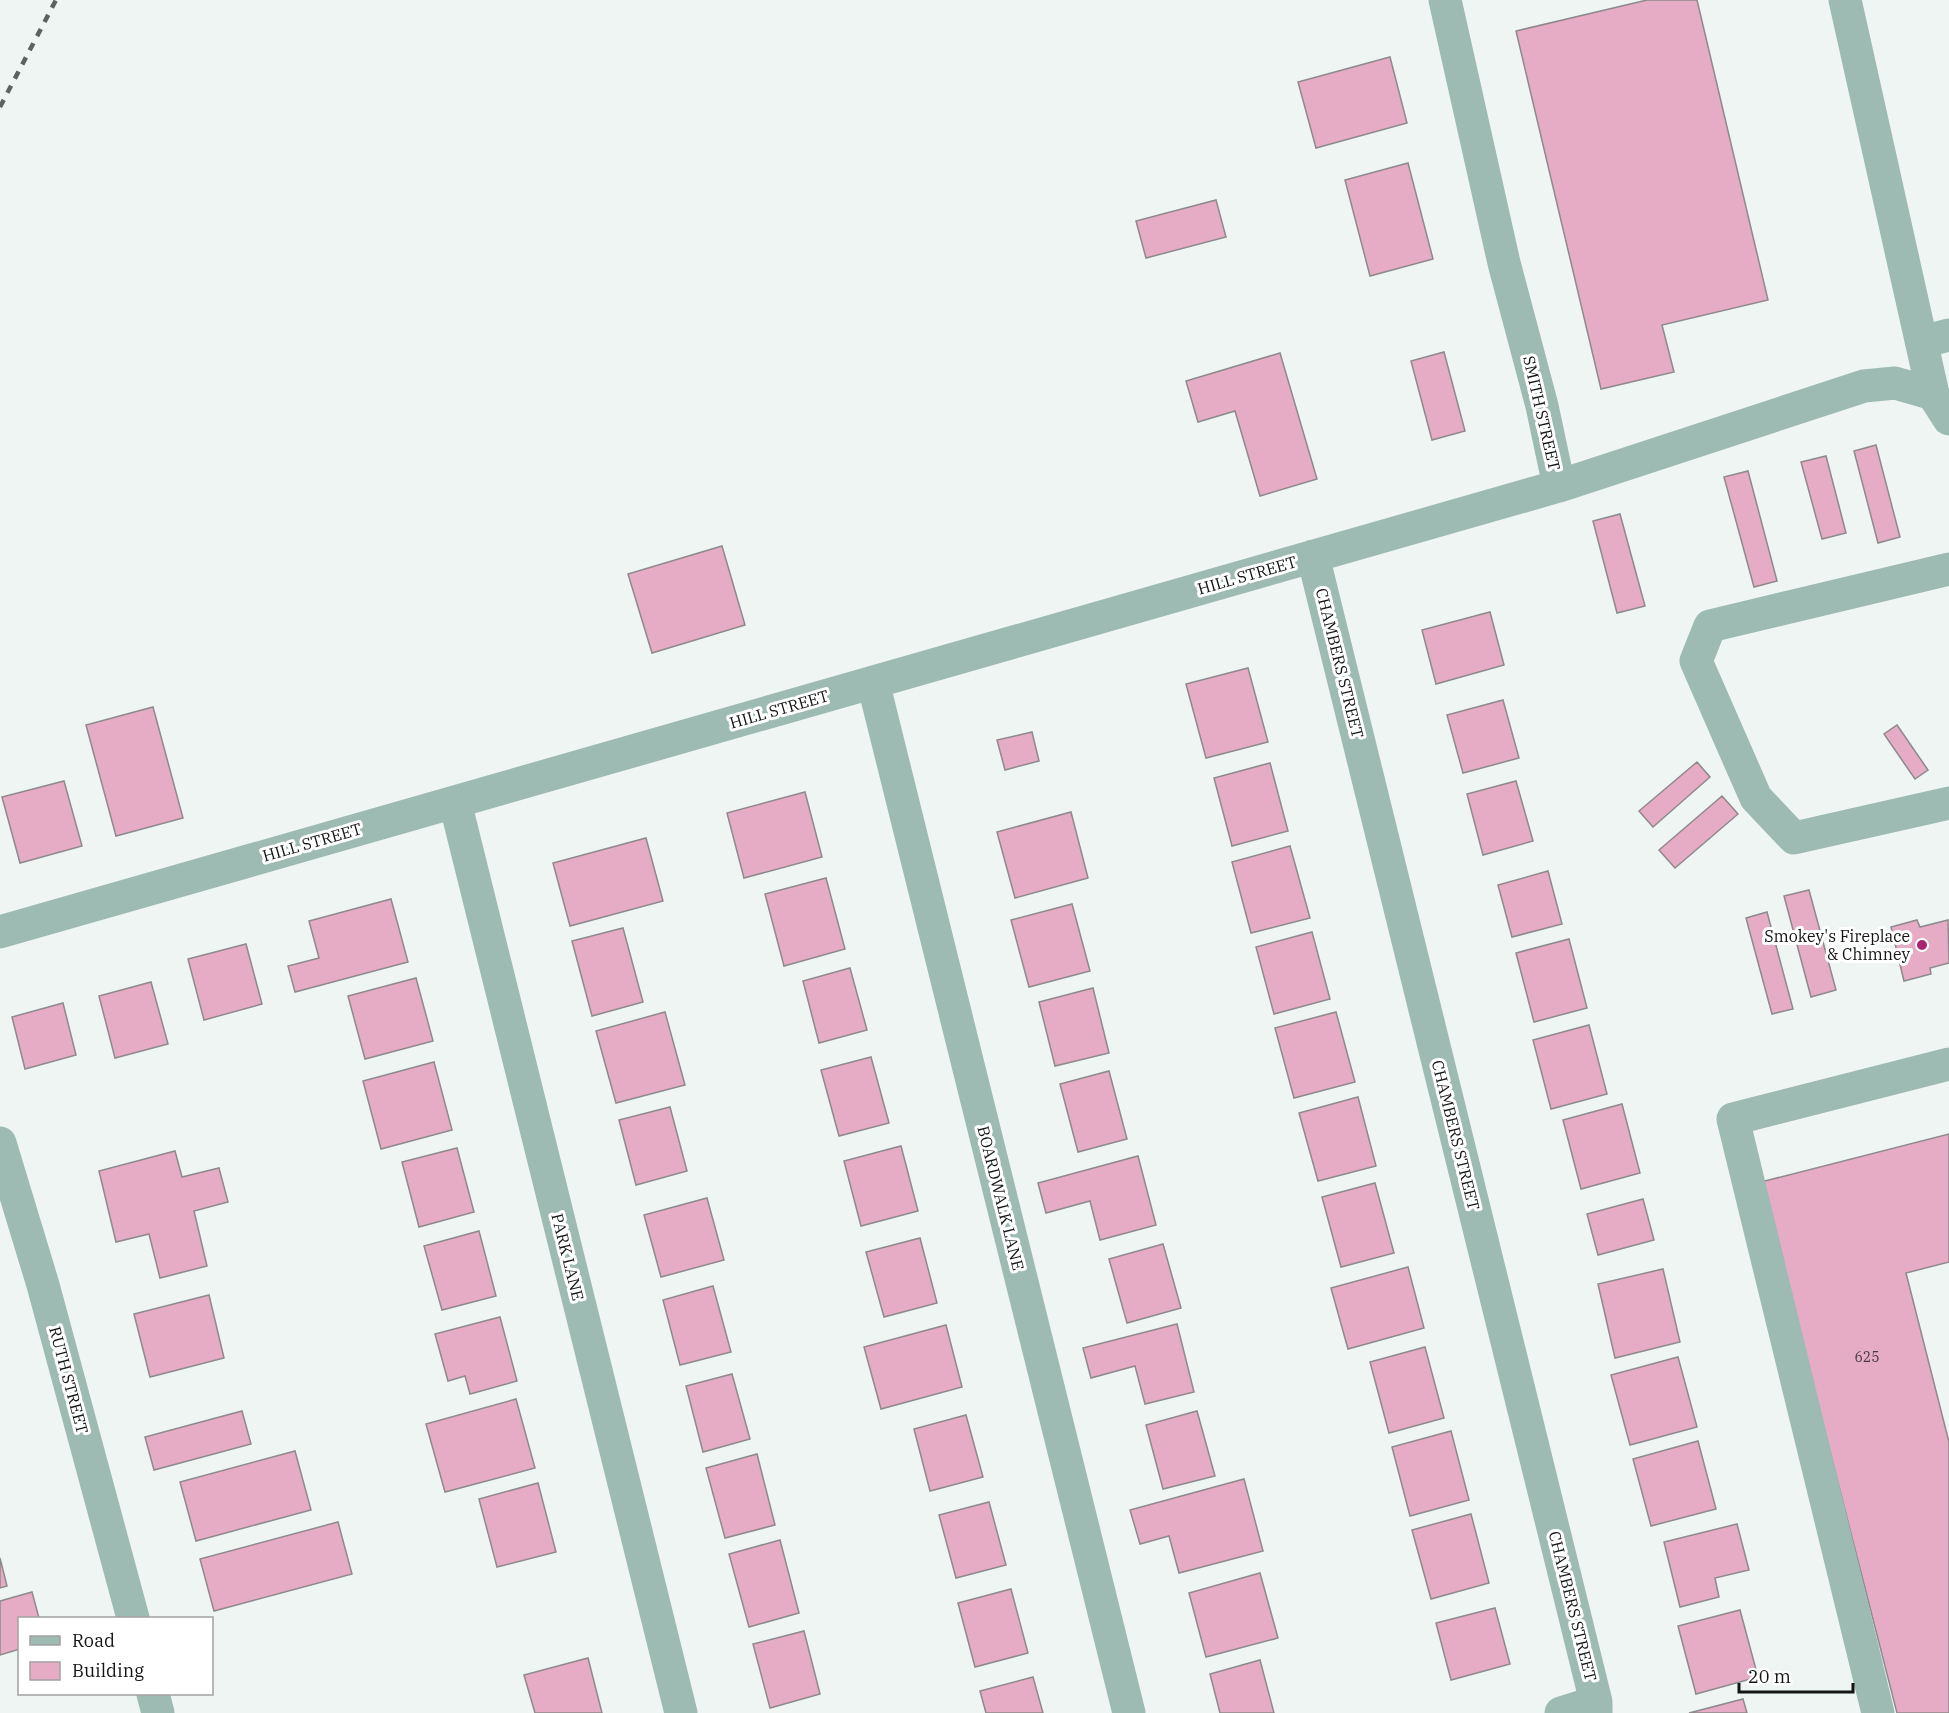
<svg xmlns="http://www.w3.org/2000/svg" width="1949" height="1713" viewBox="0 0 1949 1713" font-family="'IBM Plex Serif',serif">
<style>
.building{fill:#e6acc6;stroke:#8e898b;stroke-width:1.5}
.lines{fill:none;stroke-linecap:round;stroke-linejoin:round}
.minor{stroke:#9dbbb3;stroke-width:33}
.rail{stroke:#5e6260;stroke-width:4.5;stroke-dasharray:8 8;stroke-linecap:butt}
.poi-dot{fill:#a82571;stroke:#fff;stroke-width:2}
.labels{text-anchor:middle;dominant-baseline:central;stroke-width:6;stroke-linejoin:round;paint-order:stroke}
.number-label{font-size:14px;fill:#483b40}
.street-label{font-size:16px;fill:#131514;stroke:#fff}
.poi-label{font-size:16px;fill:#131514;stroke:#fff;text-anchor:end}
</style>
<rect width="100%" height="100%" fill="#eff5f3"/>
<!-- building -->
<path class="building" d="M 1647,0 L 1697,0 L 1768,300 L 1662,325 L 1674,372 L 1601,389 L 1516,31 Z
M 1390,57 L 1407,123 L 1316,148 L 1298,82 Z
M 1408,163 L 1433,259 L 1370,276 L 1345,180 Z
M 1216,200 L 1226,237 L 1146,258 L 1136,221 Z
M 1444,352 L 1465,431 L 1432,440 L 1411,361 Z
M 1280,353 L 1317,479 L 1260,496 L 1235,411 L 1198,422 L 1186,381 Z
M 1876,445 L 1900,537 L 1878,543 L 1854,451 Z
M 1826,456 L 1846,533 L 1822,539 L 1801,462 Z
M 1748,471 L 1777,581 L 1754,587 L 1724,477 Z
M 1620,514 L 1645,606 L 1617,613 L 1593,521 Z
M 722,546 L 745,625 L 652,653 L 628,574 Z
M 1490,612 L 1504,665 L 1436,684 L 1422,630 Z
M 1248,668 L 1268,742 L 1206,758 L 1186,684 Z
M 1503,700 L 1519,758 L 1463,773 L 1447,715 Z
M 153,707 L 183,818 L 116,836 L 86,725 Z
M 1897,725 L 1928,770 L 1915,779 L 1884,734 Z
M 1032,732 L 1039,761 L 1005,770 L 997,740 Z
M 1697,762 L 1710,777 L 1653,827 L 1639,811 Z
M 1270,763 L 1288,831 L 1232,846 L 1214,778 Z
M 64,781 L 82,846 L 20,863 L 2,797 Z
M 1516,781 L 1533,841 L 1483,855 L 1467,794 Z
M 805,792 L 822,857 L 744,878 L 727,813 Z
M 1722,796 L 1738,814 L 1675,868 L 1659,850 Z
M 1071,812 L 1088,878 L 1015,898 L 997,832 Z
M 646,838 L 663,901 L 570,926 L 553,863 Z
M 1290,846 L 1310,918 L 1251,933 L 1232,862 Z
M 1548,871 L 1562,924 L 1512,937 L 1498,885 Z
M 826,878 L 845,949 L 784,966 L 765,894 Z
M 1809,890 L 1836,990 L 1811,997 L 1784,896 Z
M 391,899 L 408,962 L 295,992 L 288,966 L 319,958 L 309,921 Z
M 1072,904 L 1090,971 L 1029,987 L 1011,920 Z
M 1767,912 L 1793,1009 L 1772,1014 L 1746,918 Z
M 1917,920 L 1920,927 L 1948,920 L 1949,963 L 1930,968 L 1931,974 L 1904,981 L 1891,927 Z
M 623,928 L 643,1002 L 592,1016 L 572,941 Z
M 1312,932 L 1330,999 L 1274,1014 L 1256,947 Z
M 1569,939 L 1587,1008 L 1534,1022 L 1516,953 Z
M 246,944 L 262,1004 L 204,1020 L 188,959 Z
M 850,968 L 867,1030 L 819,1043 L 803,981 Z
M 416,978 L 433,1041 L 365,1059 L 348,996 Z
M 151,982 L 168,1044 L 115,1058 L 99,996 Z
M 1093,988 L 1109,1053 L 1055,1066 L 1039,1002 Z
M 63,1003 L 76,1055 L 25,1069 L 12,1017 Z
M 665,1012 L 685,1085 L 616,1103 L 596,1031 Z
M 1336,1012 L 1355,1082 L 1294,1098 L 1275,1028 Z
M 1589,1025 L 1607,1094 L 1551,1109 L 1533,1040 Z
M 871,1057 L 889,1123 L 839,1136 L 821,1070 Z
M 434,1062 L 452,1130 L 381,1149 L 363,1081 Z
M 1109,1071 L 1127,1139 L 1078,1152 L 1060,1084 Z
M 1358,1097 L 1376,1166 L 1318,1181 L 1299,1113 Z
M 1622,1104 L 1640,1173 L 1581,1189 L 1563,1120 Z
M 670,1107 L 687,1171 L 636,1185 L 619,1120 Z
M 1949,1134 L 1949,1262 L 1906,1273 L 1949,1442 L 1949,1713 L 1897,1713 L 1761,1182 Z
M 901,1146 L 918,1211 L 861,1226 L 844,1161 Z
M 457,1148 L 474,1212 L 419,1227 L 402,1162 Z
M 175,1151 L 182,1177 L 219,1168 L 228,1202 L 194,1211 L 207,1266 L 160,1278 L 149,1234 L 116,1242 L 99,1171 Z
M 1138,1156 L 1156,1225 L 1100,1240 L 1090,1201 L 1046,1213 L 1038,1183 Z
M 1375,1183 L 1394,1253 L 1341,1267 L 1322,1197 Z
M 707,1198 L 724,1260 L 661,1277 L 644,1215 Z
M 1643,1199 L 1654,1240 L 1598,1255 L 1587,1214 Z
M 479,1231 L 496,1296 L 442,1310 L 424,1246 Z
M 920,1238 L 937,1303 L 884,1317 L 866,1252 Z
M 1163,1244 L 1181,1308 L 1127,1323 L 1109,1259 Z
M 1408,1267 L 1424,1328 L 1348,1349 L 1331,1288 Z
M 1663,1269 L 1680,1342 L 1615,1358 L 1598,1284 Z
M 713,1286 L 731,1352 L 680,1365 L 663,1300 Z
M 209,1295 L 224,1358 L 150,1377 L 134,1314 Z
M 500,1317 L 517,1381 L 470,1394 L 465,1376 L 448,1381 L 435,1334 Z
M 1177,1324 L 1194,1392 L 1145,1404 L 1135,1366 L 1091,1378 L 1083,1348 Z
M 946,1325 L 962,1387 L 881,1409 L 864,1347 Z
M 1425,1347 L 1444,1418 L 1389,1433 L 1370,1362 Z
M 1678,1357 L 1697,1427 L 1630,1445 L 1611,1375 Z
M 732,1374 L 750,1439 L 703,1452 L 686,1386 Z
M 516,1399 L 535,1468 L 445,1492 L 426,1424 Z
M 242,1411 L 251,1444 L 154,1470 L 145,1437 Z
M 1197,1411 L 1215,1476 L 1163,1489 L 1146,1425 Z
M 966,1415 L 983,1477 L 930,1491 L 914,1429 Z
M 1451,1431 L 1469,1500 L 1410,1516 L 1392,1447 Z
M 1698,1441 L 1716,1509 L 1651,1526 L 1633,1459 Z
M 295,1451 L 311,1510 L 196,1541 L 180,1482 Z
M 757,1454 L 775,1525 L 725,1538 L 706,1468 Z
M 1244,1479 L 1263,1551 L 1179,1573 L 1169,1536 L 1140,1544 L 1130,1510 Z
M 538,1483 L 556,1552 L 497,1567 L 479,1499 Z
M 989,1502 L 1006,1565 L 956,1578 L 939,1515 Z
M 1471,1514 L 1489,1583 L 1431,1599 L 1412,1530 Z
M 338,1522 L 352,1574 L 214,1611 L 200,1559 Z
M 1737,1524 L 1749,1570 L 1715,1578 L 1719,1597 L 1680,1607 L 1664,1542 Z
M 780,1540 L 799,1613 L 749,1627 L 729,1554 Z
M 0,1558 L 7,1586 L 0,1588 Z
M 1260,1573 L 1278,1638 L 1206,1657 L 1189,1593 Z
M 1011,1589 L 1028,1653 L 975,1667 L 958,1603 Z
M 32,1592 L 39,1618 L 20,1618 L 20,1649 L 0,1655 L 0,1601 Z
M 1495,1608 L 1510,1664 L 1451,1680 L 1436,1623 Z
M 1740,1610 L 1758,1677 L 1696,1694 L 1678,1626 Z
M 804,1631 L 820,1694 L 770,1708 L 753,1644 Z
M 588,1658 L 602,1713 L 535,1713 L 524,1675 Z
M 1260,1660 L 1274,1713 L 1220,1713 L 1210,1674 Z
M 1033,1677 L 1043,1713 L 986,1713 L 980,1691 Z
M 1743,1699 L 1747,1713 L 1689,1713 Z"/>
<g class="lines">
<!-- minor -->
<path class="minor" d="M 1445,0 L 1504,263 L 1542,406 L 1559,486
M 1845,0 L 1933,394
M 1922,342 L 1949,335
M 1313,556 L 1596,1702 L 1596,1713
M 1949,569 L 1710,626 L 1696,661 L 1756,798 L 1794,838 L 1949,803
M 873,682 L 1129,1713
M 455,802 L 681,1713
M 0,932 L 1559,486 L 1864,386 L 1895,383 L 1933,394 L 1949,419
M 0,1143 L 43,1285 L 133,1618
M 153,1694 L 158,1713
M 1561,1713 L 1596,1702
M 1878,1713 L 1733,1119 L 1949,1064"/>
<!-- rail -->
<path class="rail" d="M 0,107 L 56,0"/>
</g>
<!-- markers -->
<circle class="poi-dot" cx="1922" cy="945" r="6"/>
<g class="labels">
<!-- number labels -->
<g class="number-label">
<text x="1867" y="1357">625</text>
</g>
<!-- street labels -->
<g class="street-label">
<text transform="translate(1542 413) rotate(77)">SMITH STREET</text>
<text transform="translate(1247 575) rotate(-16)">HILL STREET</text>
<text transform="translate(1340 663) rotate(76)">CHAMBERS STREET</text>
<text transform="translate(779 709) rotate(-16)">HILL STREET</text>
<text transform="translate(312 842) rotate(-16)">HILL STREET</text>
<text transform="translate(1456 1135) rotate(76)">CHAMBERS STREET</text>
<text transform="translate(1001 1198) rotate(76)">BOARDWALK LANE</text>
<text transform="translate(568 1257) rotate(76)">PARK LANE</text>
<text transform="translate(69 1380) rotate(75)">RUTH STREET</text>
<text transform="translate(1573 1606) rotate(76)">CHAMBERS STREET</text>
</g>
<!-- poi labels -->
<g class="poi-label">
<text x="1910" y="936">Smokey's Fireplace<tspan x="1910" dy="18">&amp; Chimney</tspan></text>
</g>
</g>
<!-- legend -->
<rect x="18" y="1617" width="195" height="78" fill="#ffffff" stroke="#a1a1a1" stroke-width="1.5"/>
<rect x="30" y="1636" width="30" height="9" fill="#9dbbb3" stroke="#a1a1a1" stroke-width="1.5"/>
<text x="72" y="1647" font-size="18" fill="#131514">Road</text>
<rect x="30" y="1662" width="30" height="18" fill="#e6acc6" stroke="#a1a1a1" stroke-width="1.5"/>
<text x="72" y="1677" font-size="18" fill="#131514">Building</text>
<!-- scale -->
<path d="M1739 1683v9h114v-9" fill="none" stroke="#131514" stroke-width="3"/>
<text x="1748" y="1683" font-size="18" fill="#131514" stroke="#ffffff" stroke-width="4.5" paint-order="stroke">20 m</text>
</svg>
